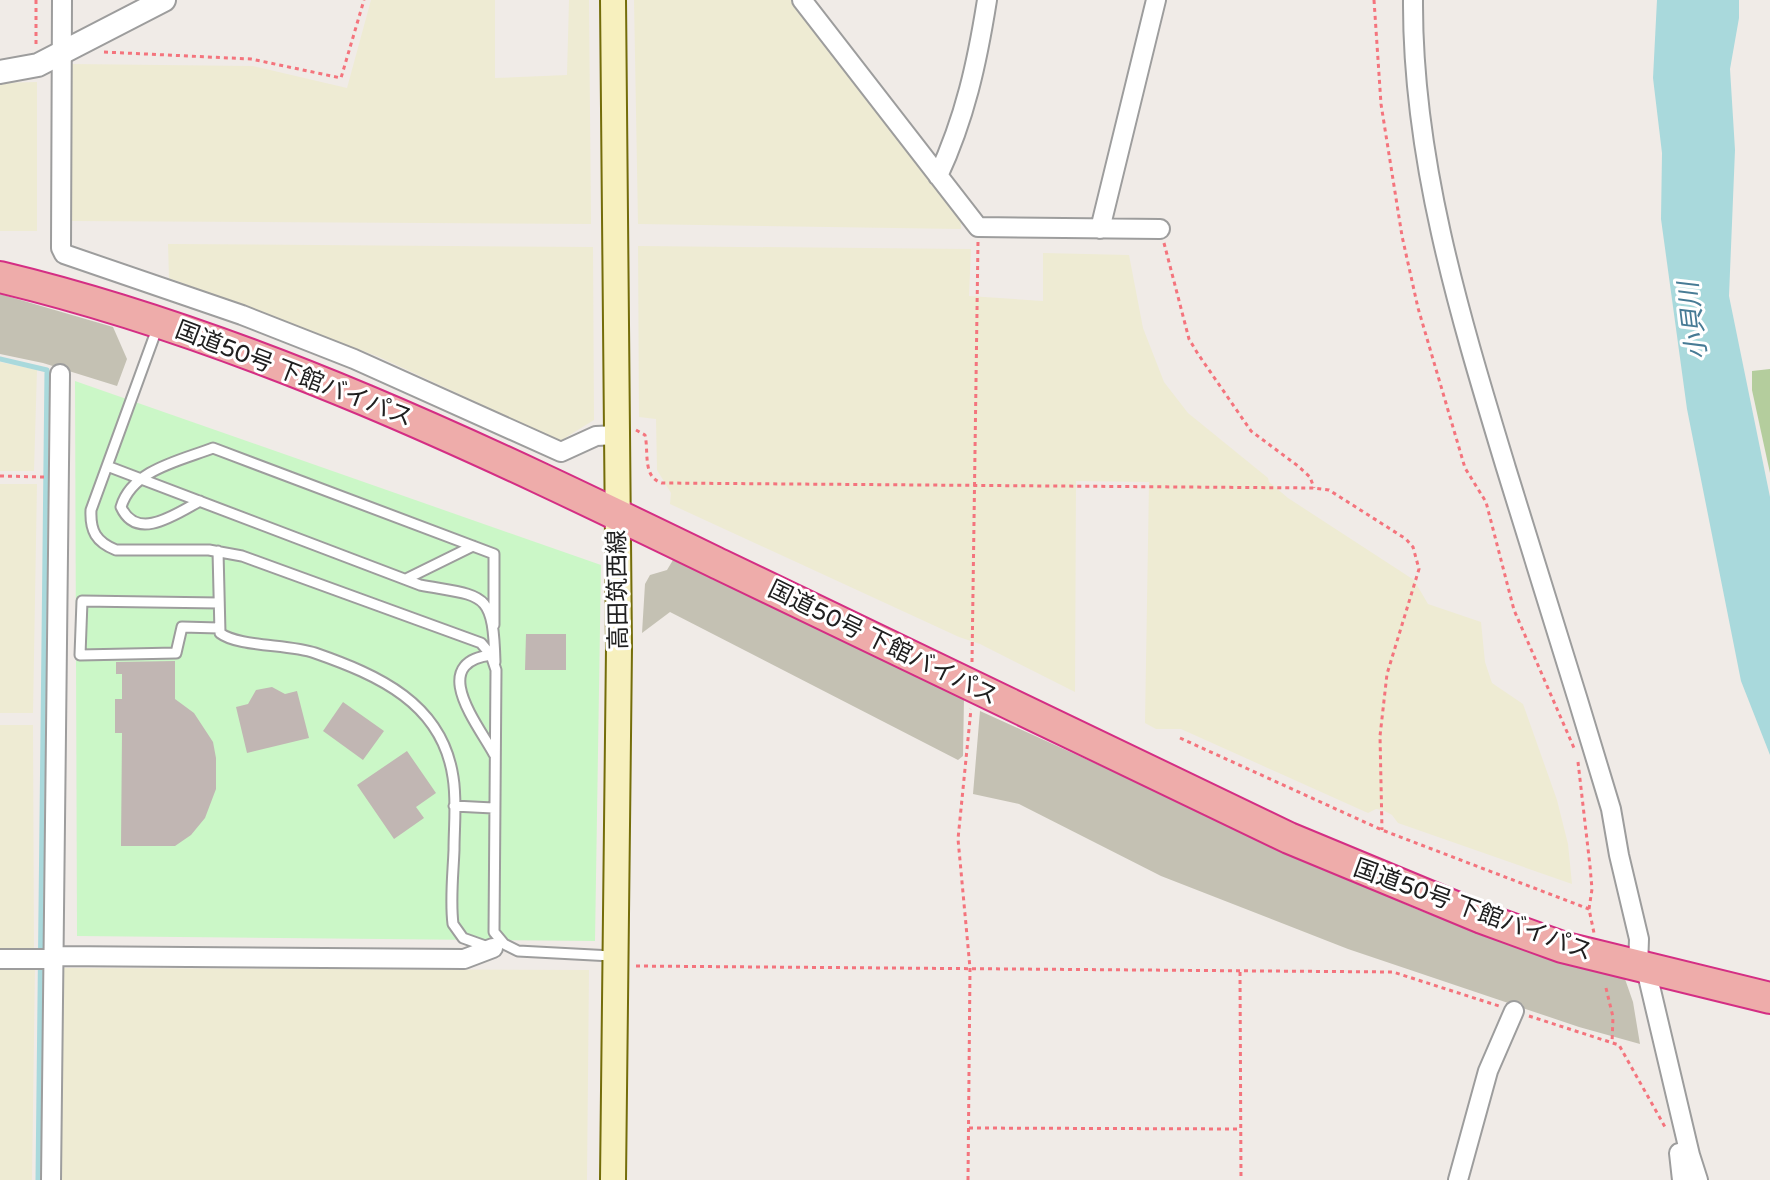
<svg xmlns="http://www.w3.org/2000/svg" width="1770" height="1180" viewBox="0 0 1770 1180" font-family="'Varela Round','Noto Sans JP',sans-serif">
<style>
.construction{fill:#c4c1b3}
.farmland{fill:#eeebd3}
.forest{fill:#b4cd9d}
.park{fill:#cbf7c7}
.water{fill:#a9d9dc}
.lines{fill:none;stroke-linecap:round;stroke-linejoin:round}
.stream{stroke:#a9d9dc;stroke-width:5}
.building{fill:#c1b6b3}
.service-casing{stroke:#9d9d9d;stroke-width:13}
.minor-casing{stroke:#9d9d9d;stroke-width:22}
.tertiary-casing{stroke:#9d9d9d;stroke-width:26}
.secondary-casing{stroke:#746d0a;stroke-width:28}
.trunk-casing{stroke:#d42e84;stroke-width:34}
.path{stroke:#f4747d;stroke-width:3;stroke-dasharray:4 4;stroke-linecap:butt}
.service{stroke:#fff;stroke-width:9}
.minor{stroke:#fff;stroke-width:18}
.tertiary{stroke:#fff;stroke-width:22}
.secondary{stroke:#f7f0be;stroke-width:24}
.trunk{stroke:#eeacaa;stroke-width:30}
.labels{text-anchor:middle;dominant-baseline:central;stroke-width:6;stroke-linejoin:round;paint-order:stroke}
.street-label{font-size:24px;fill:#202020;stroke:#fff}
.water-label{font-size:26px;font-style:italic;fill:#477b95;stroke:#fff}
</style>
<rect width="100%" height="100%" fill="#f0ebe7"/>
<!-- construction -->
<path class="construction" d="M 0,294 L 113,327 L 127,359 L 117,386 L 43,363 L 0,354 Z
M 673,560 L 964,697 L 963,756 L 958,760 L 670,612 L 642,633 L 645,584 L 650,575 L 667,570 Z
M 980,711 L 1416,909 L 1529,952 L 1625,979 L 1633,1002 L 1640,1044 L 1579,1027 L 1348,949 L 1161,876 L 1019,804 L 973,794 Z"/>
<!-- farmland -->
<path class="farmland" d="M 371,0 L 495,0 L 495,78 L 567,75 L 569,0 L 589,0 L 591,224 L 70,221 L 71,64 L 253,66 L 347,88 Z
M 634,0 L 795,0 L 961,222 L 961,229 L 638,224 Z
M 37,82 L 37,231 L 0,231 L 0,83 Z
M 168,244 L 593,247 L 594,420 L 560,441 L 379,357 L 169,278 Z
M 638,246 L 971,249 L 969,296 L 1043,301 L 1043,253 L 1129,255 L 1143,328 L 1164,382 L 1188,413 L 1268,478 L 1269,482 L 1288,498 L 1414,580 L 1428,604 L 1481,622 L 1485,662 L 1492,683 L 1523,704 L 1557,800 L 1568,844 L 1572,884 L 1398,823 L 1392,815 L 1383,810 L 1376,809 L 1368,813 L 1181,729 L 1156,729 L 1145,723 L 1149,482 L 1076,481 L 1075,692 L 980,644 L 959,637 L 670,504 L 671,493 L 657,470 L 656,419 L 639,417 Z
M 0,362 L 37,370 L 34,471 L 0,471 Z
M 0,484 L 37,484 L 33,713 L 0,713 Z
M 0,725 L 33,725 L 34,952 L 0,952 Z
M 0,964 L 35,965 L 32,1180 L 0,1180 Z
M 62,968 L 589,970 L 587,1180 L 61,1180 Z"/>
<!-- forest -->
<path class="forest" d="M 1770,369 L 1770,473 L 1752,390 L 1752,371 Z"/>
<!-- park -->
<path class="park" d="M 75,381 L 601,565 L 595,941 L 77,936 Z"/>
<!-- water -->
<path class="water" d="M 1657,0 L 1739,0 L 1739,18 L 1730,69 L 1735,150 L 1729,296 L 1770,497 L 1770,755 L 1741,681 L 1687,409 L 1661,219 L 1662,153 L 1653,78 Z"/>
<g class="lines">
<!-- stream -->
<path class="stream" d="M 0,359 L 47,370 L 38,1180"/>
</g>
<!-- building -->
<path class="building" d="M 526,634 L 566,634 L 566,670 L 525,670 Z
M 175,661 L 175,699 L 194,713 L 213,742 L 216,758 L 216,789 L 205,818 L 191,835 L 175,846 L 121,846 L 122,733 L 115,733 L 115,699 L 122,699 L 122,674 L 116,674 L 116,662 Z
M 272,687 L 285,694 L 297,691 L 309,738 L 247,753 L 236,707 L 248,704 L 256,690 Z
M 343,702 L 384,731 L 363,760 L 323,731 Z
M 407,751 L 436,793 L 416,807 L 424,818 L 394,839 L 357,785 Z"/>
<g class="lines">
<!-- service casing -->
<g class="service-casing">
<path id="service" d="M 158,326 L 91,510 C 90,531 96,542 116,550 L 209,550 L 242,556 L 481,643 L 491,655 L 496,670 L 494,932 L 504,944 L 518,951 L 612,956
M 107,466 L 420,585 C 485,597 493,590 495,662
M 200,501 C 176,514 137,542 121,507 C 132,470 179,461 213,448 L 494,554 L 494,625
M 218,551 L 220,633 C 238,647 289,644 315,653 C 378,675 442,703 453,777 C 457,801 454,826 454,850 C 453,875 450,900 453,924 L 463,938 L 491,948
M 406,579 L 473,546
M 219,603 L 82,601 L 80,655 L 176,653 L 182,627 L 219,628
M 491,655 C 428,663 477,723 494,754
M 454,806 L 493,808"/>
</g>
<!-- minor casing -->
<g class="minor-casing">
<path id="minor" d="M 62,0 L 61,248 L 64,254 L 242,315 L 354,359 L 561,452 L 596,436 L 617,435
M 802,0 L 978,227 L 1160,229
M 1413,0 C 1412,160 1460,316 1506,468 C 1541,581 1577,695 1611,809 L 1619,855 L 1639,939 L 1638,967
M 938,176 C 965,118 977,63 987,0
M 1100,229 L 1156,0
M 55,956 L 464,959 L 493,948
M 0,959 L 55,959
M 1646,969 L 1690,1155 L 1698,1180
M 1679,1153 L 1682,1180
M 51,1180 L 60,374
M 1458,1180 L 1488,1071 L 1514,1011"/>
</g>
<!-- tertiary casing -->
<g class="tertiary-casing">
<path id="tertiary" d="M 0,72 L 38,65 L 164,0"/>
</g>
<!-- secondary casing -->
<g class="secondary-casing">
<path id="secondary" d="M 613,1180 L 619,648 L 613,0"/>
</g>
<!-- trunk casing -->
<g class="trunk-casing">
<path id="trunk" d="M 0,277 C 254,338 488,452 721,565 C 910,656 1100,747 1289,838 L 1482,918 L 1562,947 L 1770,998"/>
</g>
<!-- path -->
<path class="path" d="M 1374,0 L 1381,104 L 1402,236 L 1418,308 L 1465,468 L 1486,502 L 1514,610 L 1574,748
M 36,44 L 36,0
M 104,52 L 251,59 L 341,78 L 364,0
M 1164,243 L 1189,339 L 1198,354 L 1251,431 L 1298,466 L 1310,477 L 1314,488
M 636,430 L 645,435 C 649,452 642,477 662,483 L 1314,488 L 1329,490 L 1406,539 L 1413,547 L 1419,569 L 1387,674 L 1380,736 L 1382,830
M 0,476 L 44,477
M 972,662 L 978,241
M 1180,738 L 1382,830 L 1589,909
M 1578,762 L 1590,866 L 1592,889 L 1589,909 L 1594,933
M 636,966 L 1393,972 L 1499,1006
M 1240,972 L 1241,1180
M 1606,988 L 1613,1017 L 1612,1043
M 1529,1016 L 1619,1045 L 1665,1127
M 969,1128 L 1241,1129
M 968,1180 L 970,968 L 958,839 L 971,709"/>
<!-- service -->
<use href="#service" class="service"/>
<!-- minor -->
<use href="#minor" class="minor"/>
<!-- tertiary -->
<use href="#tertiary" class="tertiary"/>
<!-- secondary -->
<use href="#secondary" class="secondary"/>
<!-- trunk -->
<use href="#trunk" class="trunk"/>
</g>
<g class="labels">
<!-- street labels -->
<g class="street-label">
<text transform="translate(294 374) rotate(21)">国道50号 下館バイパス</text>
<text transform="translate(618 590) rotate(-91)">高田筑西線</text>
<text transform="translate(883 643) rotate(26)">国道50号 下館バイパス</text>
<text transform="translate(1473 910) rotate(20)">国道50号 下館バイパス</text>
</g>
<!-- water labels -->
<g class="water-label">
<text transform="translate(1693 321) rotate(-97)">小貝川</text>
</g>
</g>
</svg>
